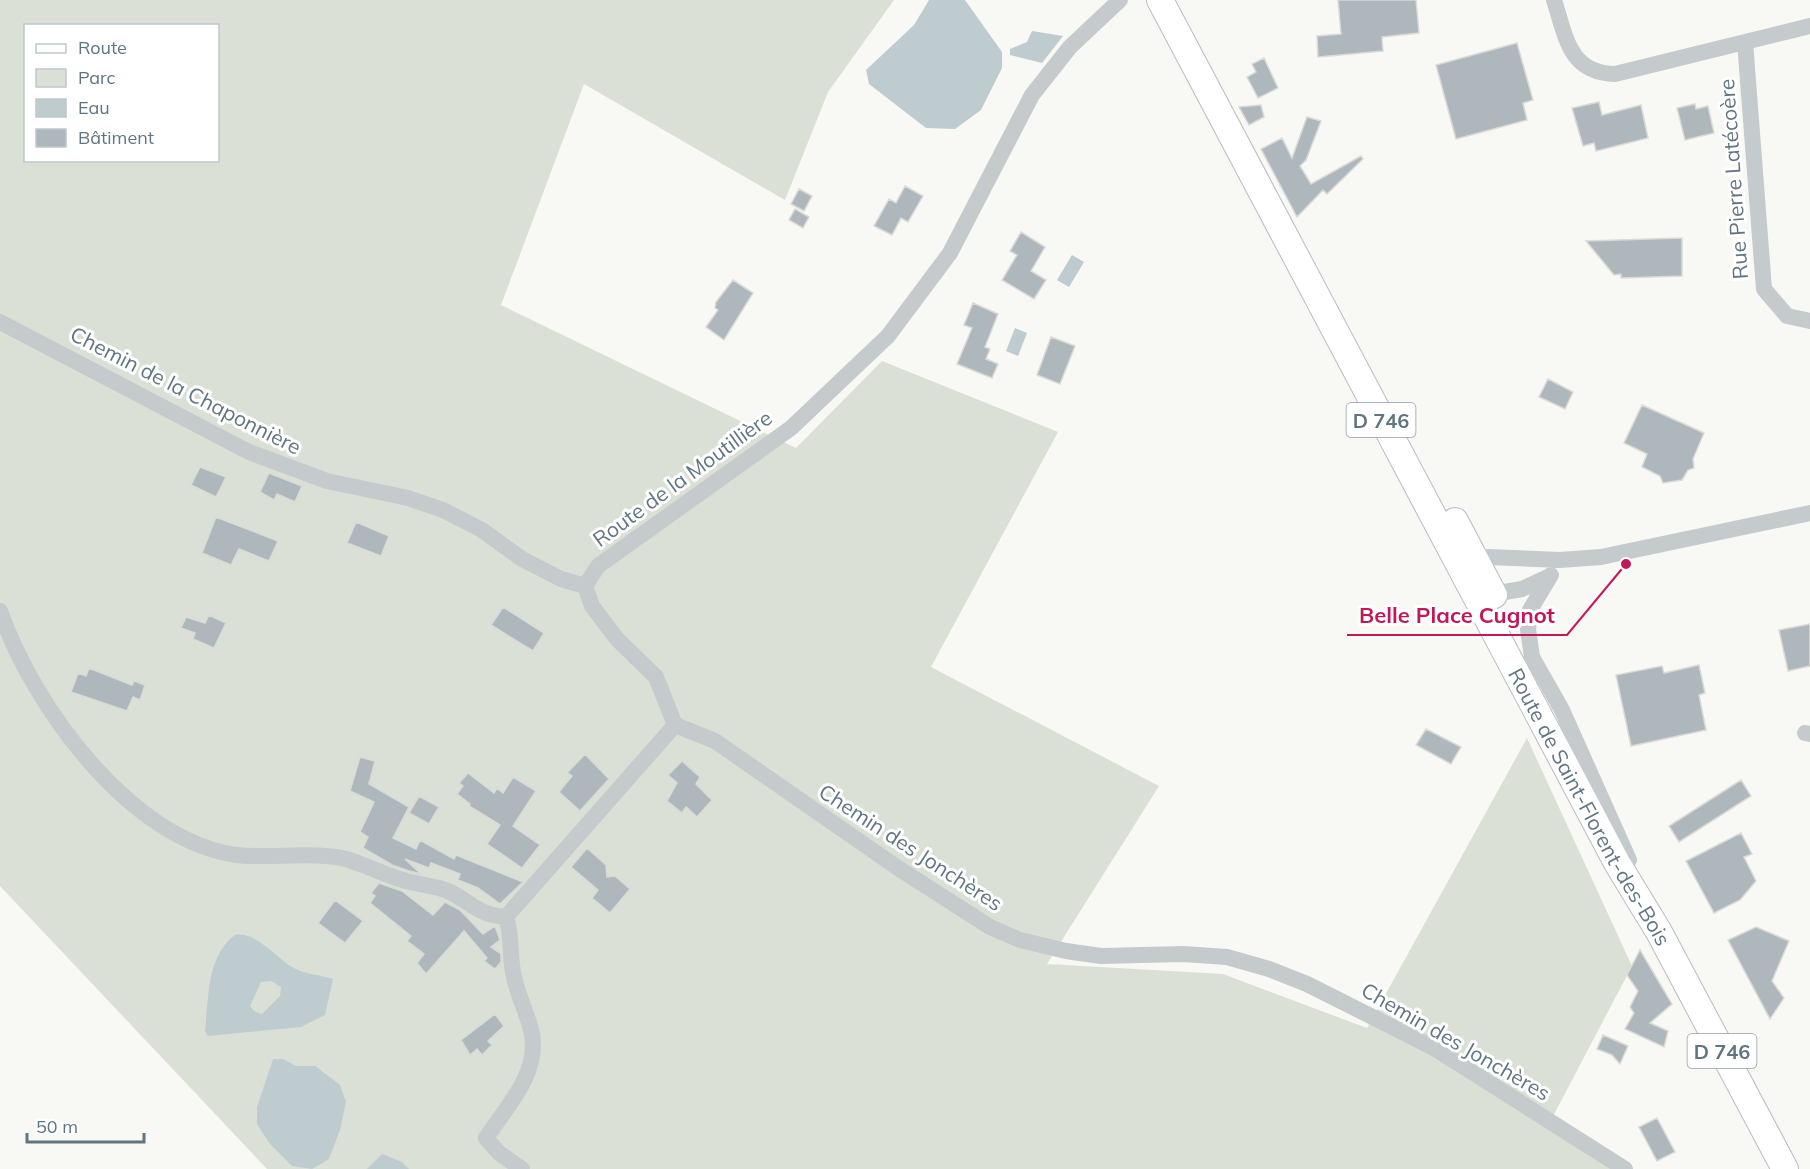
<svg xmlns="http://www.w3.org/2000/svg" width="1810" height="1169" viewBox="0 0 1810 1169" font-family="Mulish,sans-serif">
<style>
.green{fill:#dae0d5;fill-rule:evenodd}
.water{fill:#becbcf;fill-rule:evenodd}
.building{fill:#aeb7bc;stroke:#dadad7;stroke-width:1.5}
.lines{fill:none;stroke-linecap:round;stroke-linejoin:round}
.primary-casing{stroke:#b8bdc0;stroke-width:28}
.minor{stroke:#c5cacd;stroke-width:16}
.primary{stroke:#fff;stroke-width:26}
.labels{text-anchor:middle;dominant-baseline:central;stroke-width:6;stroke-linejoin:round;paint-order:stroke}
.shield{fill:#fff;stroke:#909ea8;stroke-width:1.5}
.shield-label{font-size:20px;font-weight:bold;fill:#607582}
.street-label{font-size:21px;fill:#607582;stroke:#fff}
.leader{fill:none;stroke:#c2185b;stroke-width:2}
.callout-dot{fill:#c2185b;stroke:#fff;stroke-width:2}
.callout-label{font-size:22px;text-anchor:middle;font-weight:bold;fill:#c2185b;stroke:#fff;stroke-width:6;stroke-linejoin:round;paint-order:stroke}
</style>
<rect width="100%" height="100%" fill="#f8f8f5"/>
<!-- green -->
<path class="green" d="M 0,0 L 894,0 L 828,92 L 785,200 L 584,84 L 501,305 L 796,448 L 882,361 L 1058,432 L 931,667 L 1159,786 L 1047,964 L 1223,974 L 1367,1028 L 1527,738 L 1632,966 L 1550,1122 L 1616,1169 L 267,1169 L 0,886 ZM 26,26 L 218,26 L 218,160 L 26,160 Z"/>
<!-- water -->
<path class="water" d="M 929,0 L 965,0 L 1002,52 L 1002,68 L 981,110 L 955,129 L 926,128 L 869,84 L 866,70 L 914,25 Z
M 1032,31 L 1063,36 L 1042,63 L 1010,55 L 1010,49 L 1027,42 Z
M 1072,255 L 1084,262 L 1069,287 L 1057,280 Z
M 1015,328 L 1027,333 L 1018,356 L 1006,351 Z
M 235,935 C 255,931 276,957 292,967 C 305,975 319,974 333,979 L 325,1015 L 301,1027 L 208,1036 L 205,1031 C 209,998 206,957 235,935 ZM 271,981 L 281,987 L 280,996 L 262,1014 L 254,1011 L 250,1006 L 261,982 Z
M 273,1059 L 283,1059 L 296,1066 L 315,1066 L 340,1085 L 346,1102 L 340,1130 L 329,1159 L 312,1169 L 292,1166 L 270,1144 L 257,1124 L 257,1107 Z
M 382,1154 L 402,1162 L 409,1169 L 367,1169 Z"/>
<!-- building -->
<path class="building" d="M 1338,0 L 1416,0 L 1419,33 L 1382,37 L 1383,51 L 1318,57 L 1317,36 L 1341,34 Z
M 1517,43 L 1533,100 L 1523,103 L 1527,120 L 1456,139 L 1436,65 Z
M 1264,58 L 1278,88 L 1258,98 L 1247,77 L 1256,72 L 1252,64 Z
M 1599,102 L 1602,115 L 1641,105 L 1648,138 L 1596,151 L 1594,143 L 1583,146 L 1572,108 Z
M 1695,104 L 1696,109 L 1708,106 L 1714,133 L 1685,140 L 1677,108 Z
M 1261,105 L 1264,117 L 1249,125 L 1239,107 Z
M 1307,117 L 1321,121 L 1306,160 L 1300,166 L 1311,184 L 1361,156 L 1363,159 L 1327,194 L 1323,190 L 1297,217 L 1261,149 L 1282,138 L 1292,158 Z
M 905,186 L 923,196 L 908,222 L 901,218 L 892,235 L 874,226 L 889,199 L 896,203 Z
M 799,189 L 812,196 L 804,211 L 791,204 Z
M 795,209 L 809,217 L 803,228 L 789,220 Z
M 1021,232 L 1045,247 L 1031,271 L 1046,280 L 1034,299 L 1002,280 L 1017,255 L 1010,251 Z
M 1682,238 L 1682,276 L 1621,278 L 1621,274 L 1614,275 L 1586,241 Z
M 733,280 L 753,293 L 724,340 L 706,327 L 718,310 L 715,308 L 716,302 Z
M 973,303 L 998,314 L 985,347 L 990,349 L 986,359 L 998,364 L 992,378 L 957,364 L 972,328 L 964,325 Z
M 1051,337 L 1075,346 L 1060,384 L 1037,375 Z
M 1548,379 L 1573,392 L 1565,409 L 1539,397 Z
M 1642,405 L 1704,433 L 1693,459 L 1694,468 L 1688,470 L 1682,480 L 1663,483 L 1660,476 L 1642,467 L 1647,454 L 1624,443 Z
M 200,467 L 226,477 L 216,497 L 191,485 Z
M 269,473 L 302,486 L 295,502 L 277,494 L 274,500 L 260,492 Z
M 216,517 L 278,541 L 269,561 L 239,549 L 231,565 L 202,553 Z
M 356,522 L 389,536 L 381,556 L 347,543 Z
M 503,607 L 544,633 L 533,651 L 491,625 Z
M 209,615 L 226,623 L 214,648 L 193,639 L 195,633 L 181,628 L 186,617 L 205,623 Z
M 1810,624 L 1810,666 L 1788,671 L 1779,630 Z
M 1699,665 L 1705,693 L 1699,695 L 1706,730 L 1631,746 L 1616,675 L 1662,666 L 1664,673 Z
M 89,668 L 132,685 L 134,681 L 145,685 L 140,700 L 133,697 L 127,711 L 71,692 L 78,673 L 86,676 Z
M 1426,729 L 1461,747 L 1451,764 L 1416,745 Z
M 585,754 L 609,779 L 580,811 L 559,792 L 572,776 L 567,773 Z
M 360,757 L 375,761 L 369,784 L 409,807 L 393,838 L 416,849 L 420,840 L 454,859 L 456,855 L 523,882 L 500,904 L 478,888 L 458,880 L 460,874 L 431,863 L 429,868 L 405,859 L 421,874 L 409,871 L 392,865 L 363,848 L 368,837 L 360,832 L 374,802 L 350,791 Z
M 682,761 L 700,777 L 696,784 L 712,800 L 697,817 L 686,807 L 682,813 L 667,801 L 677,783 L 668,775 Z
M 468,773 L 494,793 L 497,788 L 503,793 L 513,777 L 536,791 L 513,826 L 540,845 L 522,868 L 487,844 L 500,825 L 469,806 L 470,804 L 457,794 L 463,786 L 459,783 Z
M 1741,780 L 1751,796 L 1679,842 L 1669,826 Z
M 419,796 L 439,807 L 429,824 L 409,813 Z
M 1741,833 L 1752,854 L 1744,857 L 1756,881 L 1740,900 L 1714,913 L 1686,861 Z
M 587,848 L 606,865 L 607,877 L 615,876 L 630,889 L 610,913 L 592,898 L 598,890 L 571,867 Z
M 379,883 L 402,891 L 433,915 L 445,902 L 460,910 L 483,934 L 495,926 L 500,940 L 491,947 L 501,954 L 501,962 L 495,969 L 484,961 L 487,958 L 464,931 L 426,974 L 417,963 L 424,954 L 407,941 L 411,936 L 370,903 L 375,896 L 371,893 Z
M 335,900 L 363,921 L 345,943 L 318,923 Z
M 1756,927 L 1789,941 L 1772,981 L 1784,998 L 1770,1019 L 1728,940 Z
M 1640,950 L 1672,1004 L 1650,1023 L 1668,1031 L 1664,1047 L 1625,1029 L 1634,1013 L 1630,1007 L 1638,991 L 1627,975 Z
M 495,1014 L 504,1026 L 488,1041 L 492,1045 L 482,1055 L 477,1049 L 470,1055 L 461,1040 Z
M 1603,1035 L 1628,1046 L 1620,1064 L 1612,1055 L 1597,1049 Z
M 1657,1118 L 1675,1152 L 1657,1161 L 1639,1127 Z"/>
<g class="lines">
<!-- primary casing -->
<g class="primary-casing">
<g id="primary">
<path id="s1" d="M 1160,0 L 1617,863 L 1659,932 L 1785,1169"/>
<path d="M 1455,521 L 1494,595"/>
</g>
</g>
<!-- minor -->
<path class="minor" d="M 1554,0 C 1566,37 1569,73 1615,74 L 1810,26
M 1745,42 L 1764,289 L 1787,316 L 1810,321
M 0,322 L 249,452 L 327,481 L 408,498 L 443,510 L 482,530 L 522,559 L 561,579 L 585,586
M 1475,566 L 1475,559 L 1487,557 L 1560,560 L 1601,557 L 1810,513
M 1551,575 L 1530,610 L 1528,629 L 1532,657 L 1562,710 L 1629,860
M 1487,589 L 1493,594 L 1522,589 L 1550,576
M 0,611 C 33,706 131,841 237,855 C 269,859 317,851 346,859 C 366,865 385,875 406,881 C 420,885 437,886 450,892 C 474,904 476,914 506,917
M 675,725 L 715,741 L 898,868 L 990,927 L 1020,940 L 1066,951 L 1101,956 L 1183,954 L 1227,957 L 1269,969 L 1307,984 L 1434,1048 L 1625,1169
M 1805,733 L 1810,734
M 522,1169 L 499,1153 L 486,1138 C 507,1106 539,1074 532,1034 C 528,1015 518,996 514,977 C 509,957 513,939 506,917 L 675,725 L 656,677 L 617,639 L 592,606 L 585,586 L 598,566 L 791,428 L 888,336 L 950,253 L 1032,95 L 1070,47 L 1120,0"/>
<!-- primary -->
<use href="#primary" class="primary"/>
</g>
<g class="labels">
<!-- shield labels -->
<g class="shield">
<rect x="1346.5" y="403" width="69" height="34" rx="4.5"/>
<rect x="1687.5" y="1034" width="69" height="34" rx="4.5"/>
</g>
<g class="shield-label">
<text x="1381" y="420">D 746</text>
<text x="1722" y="1051">D 746</text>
</g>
<!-- street labels -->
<g class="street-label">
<text transform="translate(1733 179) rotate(-94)">Rue Pierre Latécoère</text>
<text transform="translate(186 390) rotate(27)">Chemin de la Chaponnière</text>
<text transform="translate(682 478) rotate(-36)">Route de la Moutillière</text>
<text stroke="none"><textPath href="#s1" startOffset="914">Route de Saint-Florent-des-Bois</textPath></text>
<text transform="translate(911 847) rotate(33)">Chemin des Jonchères</text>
<text transform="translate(1456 1041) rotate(30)">Chemin des Jonchères</text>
</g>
</g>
<!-- callouts -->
<path class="leader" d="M1626 564L1567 635H1347"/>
<circle class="callout-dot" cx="1626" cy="564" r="6"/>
<g class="callout-label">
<text x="1457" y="623">Belle Place Cugnot</text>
</g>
<!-- legend -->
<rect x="24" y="24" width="195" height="138" fill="#ffffff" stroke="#bfc8cd" stroke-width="1.5"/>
<rect x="36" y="44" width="30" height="9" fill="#ffffff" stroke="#bfc8cd" stroke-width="1.5"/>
<text x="78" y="54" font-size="18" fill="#607582">Route</text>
<rect x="36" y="69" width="30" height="18" fill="#dae0d5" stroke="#bfc8cd" stroke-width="1.5"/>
<text x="78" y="84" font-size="18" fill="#607582">Parc</text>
<rect x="36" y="99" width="30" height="18" fill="#becbcf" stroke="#bfc8cd" stroke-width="1.5"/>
<text x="78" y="114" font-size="18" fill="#607582">Eau</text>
<rect x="36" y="129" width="30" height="18" fill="#aeb7bc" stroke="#bfc8cd" stroke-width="1.5"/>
<text x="78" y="144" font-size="18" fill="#607582">Bâtiment</text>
<!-- scale -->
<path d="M27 1133v9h117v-9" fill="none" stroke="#607582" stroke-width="3"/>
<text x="36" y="1133" font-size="18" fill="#607582" stroke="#ffffff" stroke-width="4.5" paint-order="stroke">50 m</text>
</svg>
